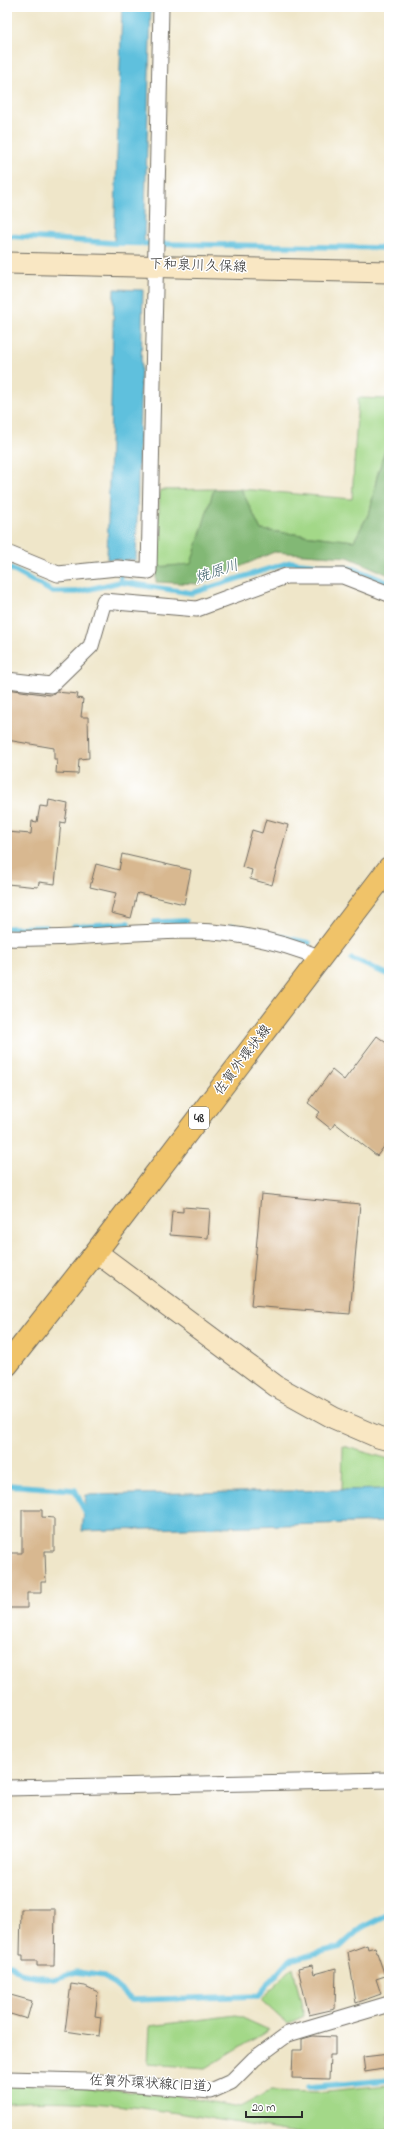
<svg xmlns="http://www.w3.org/2000/svg" width="396" height="2141" viewBox="0 0 396 2141" font-family="'Indie Flower','Klee One',sans-serif">
<style>
.green{fill:#a3d888;stroke:#67825a}
.forest{fill:#82b874;stroke:#567250}
.water{fill:#5fc0dd;stroke:#457684}
.lines{fill:none;stroke-linecap:round;stroke-linejoin:round}
.stream{stroke:#5fc0dd;stroke-width:5.5}
.building{fill:#d8b890}
.street-casing{stroke:#706c62;stroke-width:17}
.secondary-casing{stroke:#706c62;stroke-width:23}
.primary-casing{stroke:#706c62;stroke-width:24}
.street{stroke:#fff;stroke-width:15}
.secondary{stroke:#f9e7c3;stroke-width:21}
.primary{stroke:#f0c369;stroke-width:22}
.labels{text-anchor:middle;dominant-baseline:central;stroke-width:3;stroke-linejoin:round;paint-order:stroke}
.shield{fill:#fff;stroke:#6b6b6b;stroke-width:1}
.shield-label{font-size:13px;font-weight:bold;fill:#2b2b2b}
.street-label{font-size:14px;fill:#2b2b2b;stroke:#fff}
.water-label{font-size:15px;font-style:italic;fill:#3d5f69;stroke:#fff}
</style>
<rect width="100%" height="100%" fill="#fff"/>
<filter id="ink" filterUnits="userSpaceOnUse"><feTurbulence type="fractalNoise" baseFrequency=".025" numOctaves="2"/><feDisplacementMap in="SourceGraphic" scale="8" xChannelSelector="R" yChannelSelector="G"/><feConvolveMatrix kernelMatrix="1 2 1 2 8 2 1 2 1" color-interpolation-filters="sRGB"/></filter>
<filter id="wash" filterUnits="userSpaceOnUse"><feTurbulence type="fractalNoise" baseFrequency=".012" numOctaves="4" result="noise"/><feDisplacementMap in="SourceGraphic" scale="16" xChannelSelector="R" yChannelSelector="G"/><feGaussianBlur stdDeviation="0.9" result="paint"/><feColorMatrix in="noise" values="0 0 0 0 0 0 0 0 0 0 0 0 0 0 0 0 0 1.4 0 .05"/><feComposite in="paint" operator="in"/></filter>
<g filter="url(#wash)">
<rect width="100%" height="100%" fill="#efe6c9"/>
<!-- green -->
<path class="green" d="M 358,398 L 389,399 L 389,437 L 377,476 L 370,511 L 354,541 L 261,530 L 241,489 L 352,499 Z
M 214,489 L 191,565 L 156,567 L 160,490 Z
M 343,1446 L 389,1459 L 389,1489 L 342,1490 Z
M 293,1967 L 304,2016 L 287,2024 L 261,2000 Z
M 236,2015 L 269,2030 L 206,2068 L 148,2064 L 150,2026 Z
M 29,2084 L 172,2095 L 240,2107 L 270,2091 L 317,2092 L 389,2085 L 389,2129 L 329,2134 L 304,2134 C 206,2119 106,2095 7,2103 L 7,2085 Z"/>
<!-- forest -->
<path class="forest" d="M 389,437 L 389,575 L 348,557 L 274,552 L 200,584 L 156,582 L 156,567 L 191,564 L 214,489 L 241,489 L 261,530 L 354,541 L 370,511 L 377,477 Z"/>
<!-- water -->
<path class="water" d="M 122,7 L 151,7 L 144,244 L 114,243 Z
M 114,289 L 143,290 L 136,560 L 107,559 Z
M 389,1489 L 389,1522 L 82,1531 L 86,1495 Z"/>
<g class="lines">
<!-- stream -->
<path class="stream" d="M 7,236 L 114,243 L 389,248
M 7,567 L 53,592 L 77,592 L 120,582 L 192,593 L 290,562 L 355,569 L 389,583
M 120,582 L 125,553
M 154,922 L 186,921
M 74,926 L 128,923
M 232,926 L 257,931
M 9,928 L 46,927
M 273,935 L 309,943
M 352,959 L 389,975
M 7,1485 L 75,1490 L 87,1516
M 7,1965 L 10,1965 L 23,1974 L 54,1979 L 76,1972 L 104,1976 L 132,2000 L 258,1996 L 289,1960 L 340,1947 L 361,1928 L 389,1914
M 308,2087 L 389,2080"/>
</g>
<g id="blocks">
<!-- building -->
<path class="building" d="M 7,689 L 50,695 L 56,692 L 78,694 L 77,698 L 83,699 L 81,717 L 88,717 L 89,758 L 79,759 L 78,774 L 56,773 L 57,759 L 54,759 L 54,748 L 7,740 Z
M 49,800 L 68,804 L 65,823 L 61,822 L 55,884 L 39,882 L 38,887 L 7,884 L 7,832 L 31,834 L 32,821 L 37,822 L 40,806 L 48,807 Z
M 266,819 L 288,825 L 272,885 L 250,879 L 252,870 L 242,867 L 252,830 L 262,833 Z
M 122,854 L 191,870 L 184,904 L 138,893 L 137,894 L 131,918 L 111,913 L 116,893 L 90,887 L 96,864 L 119,870 Z
M 377,1036 L 389,1045 L 389,1140 L 377,1156 L 335,1123 L 331,1129 L 316,1117 L 320,1112 L 308,1103 L 332,1070 L 344,1080 Z
M 261,1194 L 360,1204 L 350,1314 L 251,1306 Z
M 183,1207 L 210,1209 L 208,1238 L 170,1235 L 172,1211 L 183,1212 Z
M 22,1510 L 42,1510 L 42,1517 L 54,1518 L 54,1551 L 45,1551 L 46,1582 L 41,1582 L 41,1593 L 27,1593 L 27,1608 L 7,1608 L 9,1553 L 22,1553 Z
M 21,1909 L 55,1909 L 54,1966 L 37,1966 L 37,1961 L 23,1961 L 23,1955 L 20,1955 Z
M 367,1945 L 368,1949 L 375,1947 L 385,1976 L 376,1979 L 381,1994 L 356,2003 L 348,1952 Z
M 312,1965 L 314,1974 L 336,1968 L 335,2009 L 309,2015 L 298,1968 Z
M 71,1984 L 85,1986 L 98,1992 L 95,2016 L 101,2017 L 99,2036 L 65,2031 Z
M 7,1994 L 32,2001 L 27,2019 L 7,2013 Z
M 313,2036 L 335,2037 L 335,2055 L 330,2055 L 329,2079 L 292,2078 L 293,2050 L 302,2050 L 302,2039 Z
M 389,2054 L 389,2068 L 365,2072 L 363,2057 Z"/>
</g>
</g>
<g filter="url(#ink)">
<use href="#blocks" fill-opacity="0" stroke="#706c62" stroke-width="1"/>
<g class="lines">
<!-- street casing -->
<g class="street-casing">
<path id="street" d="M 7,553 L 58,574 L 117,568 L 149,571 L 161,7
M 7,680 L 51,685 L 91,646 L 104,601 L 197,609 L 286,576 L 343,576 L 389,594
M 7,938 C 69,940 131,931 193,931 C 236,932 282,942 321,958
M 7,1788 L 389,1780
M 7,2079 L 87,2081 L 211,2091 L 231,2082 L 254,2059 L 288,2034 L 389,2004"/>
</g>
<!-- secondary casing -->
<g class="secondary-casing">
<path id="secondary" d="M 7,263 L 389,272
M 96,1252 L 276,1386 L 334,1418 L 378,1437 L 389,1440"/>
</g>
<!-- primary casing -->
<g class="primary-casing">
<path id="primary" d="M 7,1365 L 96,1252 L 389,868"/>
</g>
<!-- street -->
<use href="#street" class="street"/>
<!-- secondary -->
<use href="#secondary" class="secondary"/>
<!-- primary -->
<use href="#primary" class="primary"/>
</g>
</g>
<g class="labels">
<!-- shield labels -->
<rect class="shield" x="189" y="1107" width="20" height="22" rx="3"/>
<g class="shield-label">
<text x="199" y="1118">48</text>
</g>
<!-- street labels -->
<g class="street-label">
<text transform="translate(198 266) rotate(2)">下和泉川久保線</text>
<text transform="translate(243 1060) rotate(-53)">佐賀外環状線</text>
<text transform="translate(150 2084) rotate(3)">佐賀外環状線(旧道)</text>
</g>
<!-- water labels -->
<g class="water-label">
<text transform="translate(217 572) rotate(-18)">焼原川</text>
</g>
</g>
<!-- margin -->
<rect width="396" height="2141" fill="none" stroke="#fff" stroke-width="24"/>
<!-- scale -->
<path d="M246 2111v6h56v-6" fill="none" stroke="#2b2b2b" stroke-width="2"/>
<text x="252" y="2111" font-size="12" fill="#2b2b2b" stroke="#ffffff" stroke-width="3" paint-order="stroke">20 m</text>
</svg>
